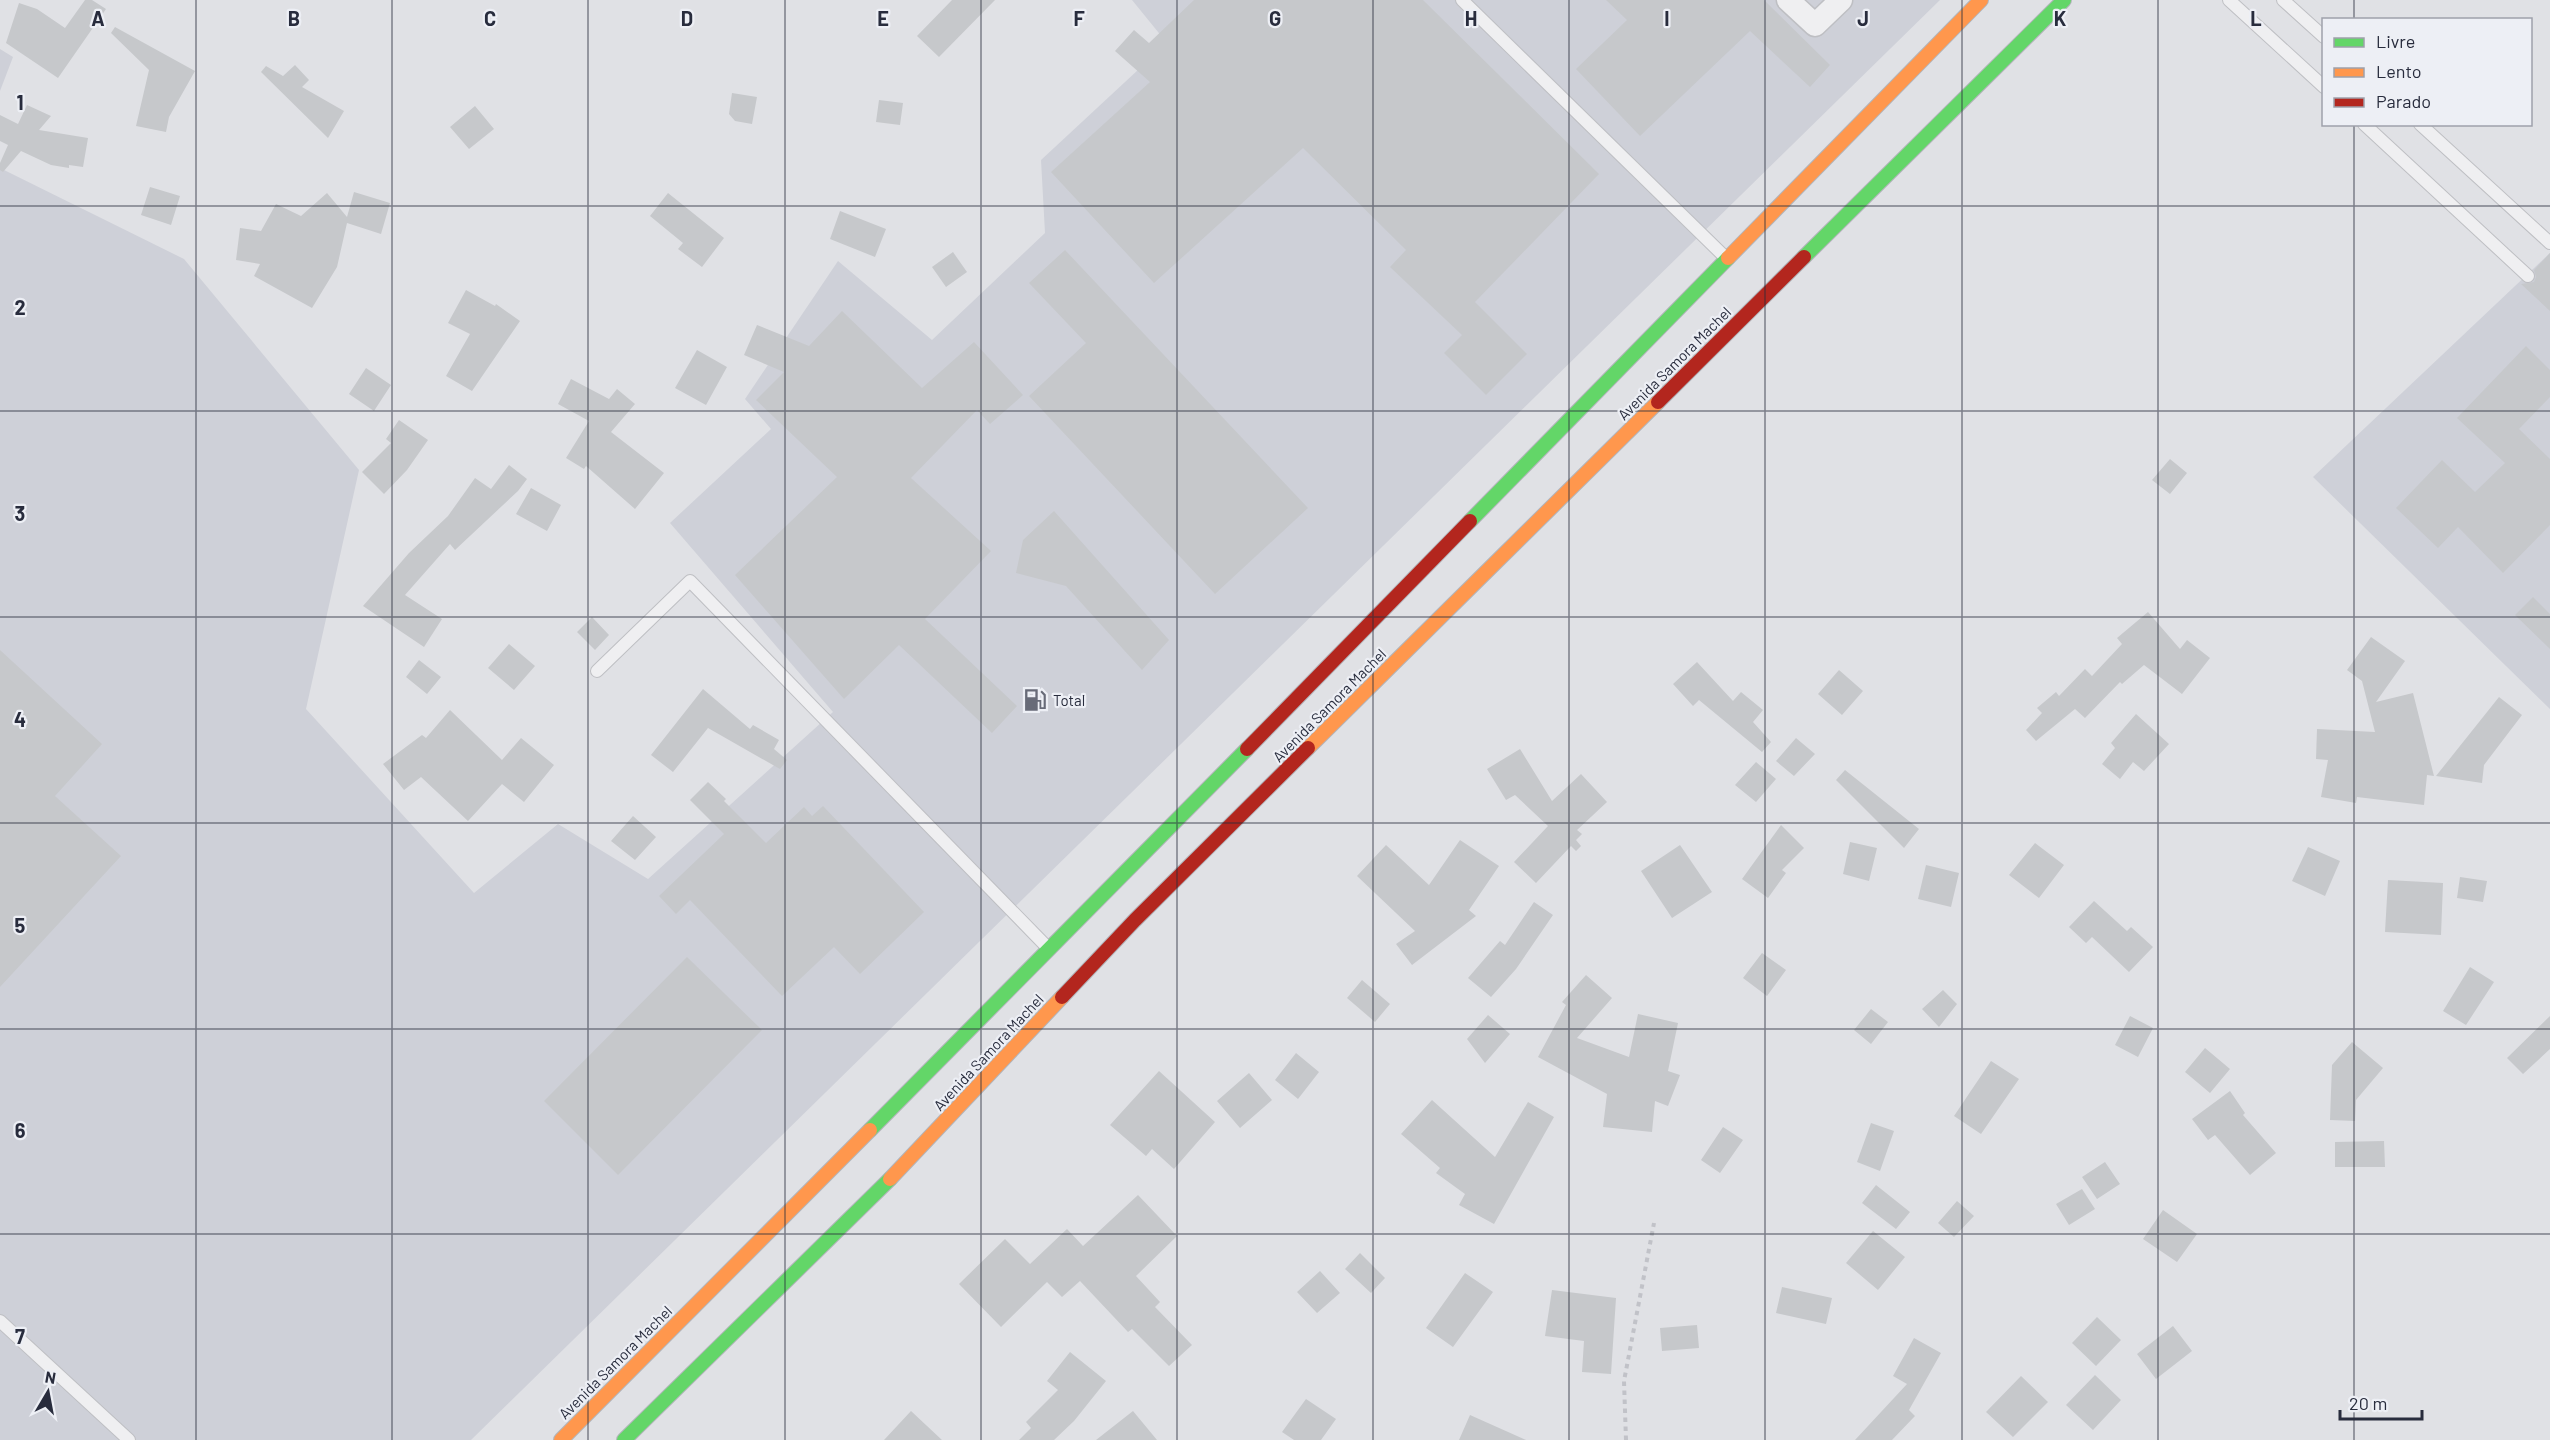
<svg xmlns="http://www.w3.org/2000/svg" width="2550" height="1440" viewBox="0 0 2550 1440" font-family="Barlow,sans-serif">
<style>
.built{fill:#ced0d8}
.building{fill:#c6c8cb}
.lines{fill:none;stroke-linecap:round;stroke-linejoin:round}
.lane-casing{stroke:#bebfc3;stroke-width:14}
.street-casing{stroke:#bebfc3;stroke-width:25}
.fast-casing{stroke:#b2b4ba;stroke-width:16}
.slow-casing{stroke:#b2b4ba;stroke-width:16}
.jam-casing{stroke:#b2b4ba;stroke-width:16}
.path{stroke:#c1c2c8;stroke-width:4;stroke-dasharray:4.5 4.5;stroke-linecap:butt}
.lane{stroke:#efeff1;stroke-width:12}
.street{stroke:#efeff1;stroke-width:22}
.fast{stroke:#63d668;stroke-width:14}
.slow{stroke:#ff974d;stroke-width:14}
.jam{stroke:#b3261e;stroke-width:14}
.grid{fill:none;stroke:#282c3d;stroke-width:1.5;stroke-opacity:0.55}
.labels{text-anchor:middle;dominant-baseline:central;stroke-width:4.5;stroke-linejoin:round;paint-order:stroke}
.street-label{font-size:15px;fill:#282c3d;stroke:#edeff5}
.poi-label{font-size:15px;fill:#282c3d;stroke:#edeff5;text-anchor:start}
.grid-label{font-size:20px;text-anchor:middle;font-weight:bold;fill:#282c3d;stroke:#edeff5;stroke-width:4.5;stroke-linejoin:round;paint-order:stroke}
</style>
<rect width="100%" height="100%" fill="#e0e1e5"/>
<!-- built -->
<path class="built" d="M 1132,0 L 1940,0 L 471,1440 L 0,1440 L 0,168 L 184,259 L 359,470 L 306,709 L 474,893 L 558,824 L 648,879 L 833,712 L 670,523 L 771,429 L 745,399 L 838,261 L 932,340 L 1045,233 L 1041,160 L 1167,43 Z
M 0,49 L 13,57 L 0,91 Z
M 2550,253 L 2550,709 L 2313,477 Z"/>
<!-- building -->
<path class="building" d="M 85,0 L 92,0 L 106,9 L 58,78 L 6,43 L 19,3 L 37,9 L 65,28 Z
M 952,0 L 995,0 L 939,57 L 917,36 Z
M 1194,0 L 1423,0 L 1599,174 L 1475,302 L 1527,354 L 1486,395 L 1444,353 L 1462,335 L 1390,267 L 1406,250 L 1303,148 L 1154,283 L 1051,172 L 1150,82 L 1115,51 L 1134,30 L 1149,43 Z
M 1606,0 L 1764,0 L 1830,65 L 1810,87 L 1750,31 L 1640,136 L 1576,69 L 1627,20 Z
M 115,27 L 195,71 L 169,117 L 166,132 L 136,126 L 149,70 L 111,33 Z
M 295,65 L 309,80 L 302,87 L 344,111 L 328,138 L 261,72 L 266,66 L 283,76 Z
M 732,93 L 757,97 L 752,124 L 735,121 L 729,114 Z
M 879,100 L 903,103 L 900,125 L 876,122 Z
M 27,105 L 51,116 L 39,130 L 88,138 L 83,167 L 69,165 L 69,168 L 51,165 L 21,151 L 3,172 L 0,170 L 0,163 L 8,145 L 0,141 L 0,115 L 18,124 Z
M 475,106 L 494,129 L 469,149 L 450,127 Z
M 150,187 L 180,196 L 171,225 L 141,215 Z
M 354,192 L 390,203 L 381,234 L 347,223 L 337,267 L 312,308 L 254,276 L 260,264 L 236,260 L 240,228 L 261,231 L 276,204 L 301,216 L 327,193 L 347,217 Z
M 668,193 L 724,238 L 702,267 L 678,249 L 683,243 L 650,216 Z
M 840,211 L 886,229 L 875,257 L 830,239 Z
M 1065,250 L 1308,508 L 1215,594 L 1029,396 L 1086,343 L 1029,283 Z
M 953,252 L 967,272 L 946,287 L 932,267 Z
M 2550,253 L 2550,311 L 2521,284 L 2534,282 L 2536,277 L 2534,270 Z
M 466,290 L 495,306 L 496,304 L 520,321 L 472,391 L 446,376 L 470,334 L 448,323 Z
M 842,311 L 922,388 L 974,342 L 1023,395 L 990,424 L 977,410 L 911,478 L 991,551 L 925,619 L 1017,706 L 992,733 L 899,645 L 844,699 L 735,575 L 837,477 L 756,400 L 784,372 L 744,355 L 757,325 L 809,346 Z
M 2526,346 L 2550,370 L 2550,397 L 2519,429 L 2550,459 L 2550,525 L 2503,573 L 2458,527 L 2438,548 L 2396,508 L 2442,460 L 2475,492 L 2505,463 L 2457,418 Z
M 697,350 L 727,367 L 706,405 L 675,388 Z
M 366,368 L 391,385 L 374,411 L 349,394 Z
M 571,379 L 609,399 L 617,389 L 635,404 L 611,432 L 664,473 L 635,509 L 586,466 L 584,469 L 566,458 L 589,421 L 558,404 Z
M 399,420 L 428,440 L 407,470 L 384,494 L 362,472 L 391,443 L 386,439 Z
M 2170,459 L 2187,473 L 2170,494 L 2152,480 Z
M 509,465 L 527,479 L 518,491 L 455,550 L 450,544 L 405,595 L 442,619 L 424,647 L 363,606 L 409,553 L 448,516 L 475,478 L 491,489 Z
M 531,488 L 561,505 L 547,531 L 516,514 Z
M 1054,511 L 1169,640 L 1142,670 L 1066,586 L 1016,573 L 1023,540 Z
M 2533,597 L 2550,614 L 2550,649 L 2515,615 Z
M 2148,612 L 2180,649 L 2187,640 L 2210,658 L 2182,694 L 2144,665 L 2122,684 L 2120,682 L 2085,718 L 2075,709 L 2036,741 L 2026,730 L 2042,713 L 2037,708 L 2056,692 L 2059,696 L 2085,669 L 2092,676 L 2122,644 L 2117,638 Z
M 592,617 L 609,635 L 595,650 L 577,632 Z
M 2371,637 L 2405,661 L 2376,702 L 2413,693 L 2434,776 L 2427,775 L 2424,805 L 2357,797 L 2356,803 L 2321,797 L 2328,760 L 2316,759 L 2317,729 L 2375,732 L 2362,681 L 2347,670 Z
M 509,644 L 535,666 L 514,690 L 488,668 Z
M 0,650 L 102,744 L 55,796 L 121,856 L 0,987 Z
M 419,660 L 441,677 L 427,694 L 406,677 Z
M 1697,662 L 1733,701 L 1741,692 L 1763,710 L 1753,722 L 1771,742 L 1762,752 L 1699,700 L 1693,706 L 1673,684 Z
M 1839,670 L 1863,691 L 1842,715 L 1818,694 Z
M 703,689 L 750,729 L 753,725 L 779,740 L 774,749 L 787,760 L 780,769 L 708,728 L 673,772 L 651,755 Z
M 2499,697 L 2522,715 L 2484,765 L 2482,783 L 2436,776 Z
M 450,710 L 502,760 L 521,738 L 554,765 L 524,802 L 502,784 L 468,821 L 421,777 L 404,790 L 383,764 L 422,735 L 426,738 Z
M 2136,714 L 2169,744 L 2144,771 L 2133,762 L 2120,779 L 2102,764 L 2115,748 L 2111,743 Z
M 1796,738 L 1815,754 L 1794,776 L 1776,761 Z
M 1520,749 L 1552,801 L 1581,774 L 1607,802 L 1577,830 L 1582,834 L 1576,840 L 1581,846 L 1576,851 L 1571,846 L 1536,883 L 1514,862 L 1548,826 L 1515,795 L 1506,800 L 1487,769 Z
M 1756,762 L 1776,779 L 1756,802 L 1735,785 Z
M 1845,770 L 1919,829 L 1904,848 L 1836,780 Z
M 708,782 L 726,799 L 724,801 L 766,843 L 804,807 L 812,816 L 823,806 L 924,912 L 860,974 L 834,947 L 782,996 L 690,900 L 676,914 L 659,896 L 724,834 L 690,800 Z
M 633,816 L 656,837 L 635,860 L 611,841 Z
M 1781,825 L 1804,848 L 1782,870 L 1786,873 L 1768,898 L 1742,879 Z
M 1460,840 L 1499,866 L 1469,910 L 1476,916 L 1412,965 L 1396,944 L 1415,931 L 1357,876 L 1386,845 L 1429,885 Z
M 1850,842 L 1877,848 L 1869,881 L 1843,874 Z
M 2035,843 L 2064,865 L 2039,898 L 2009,875 Z
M 1680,845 L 1712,892 L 1672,918 L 1641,871 Z
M 2308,847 L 2340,861 L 2325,896 L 2292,881 Z
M 1926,865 L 1959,873 L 1951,907 L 1918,899 Z
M 2460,877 L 2487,881 L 2483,902 L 2457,898 Z
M 2388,880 L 2443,883 L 2441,935 L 2385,932 Z
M 2094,901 L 2127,931 L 2131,927 L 2153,947 L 2129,972 L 2092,937 L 2086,943 L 2069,927 Z
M 1534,902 L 1553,915 L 1516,969 L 1491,997 L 1468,978 L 1500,941 L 1505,945 Z
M 1762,953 L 1786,970 L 1767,996 L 1743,978 Z
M 687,957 L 762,1030 L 618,1175 L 544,1101 Z
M 2470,967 L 2494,982 L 2466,1025 L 2443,1011 Z
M 1586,975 L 1612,998 L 1577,1038 L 1629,1057 L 1638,1014 L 1678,1023 L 1668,1071 L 1680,1075 L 1668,1106 L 1655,1101 L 1652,1132 L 1603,1127 L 1607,1094 L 1538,1057 L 1566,1005 L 1562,1002 Z
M 1362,980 L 1390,1004 L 1375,1022 L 1347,998 Z
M 1943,990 L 1957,1004 L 1939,1027 L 1922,1009 Z
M 1871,1009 L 1888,1022 L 1871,1044 L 1854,1030 Z
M 1488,1015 L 1510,1034 L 1485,1063 L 1467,1039 Z
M 2130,1016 L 2153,1028 L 2138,1057 L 2115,1045 Z
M 2550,1016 L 2550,1049 L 2523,1074 L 2507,1058 Z
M 2352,1042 L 2383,1068 L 2356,1100 L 2355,1121 L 2330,1120 L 2332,1065 Z
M 2205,1048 L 2230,1069 L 2210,1093 L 2185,1072 Z
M 1296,1053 L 1319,1072 L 1298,1099 L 1275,1080 Z
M 1991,1061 L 2019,1079 L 1981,1134 L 1954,1116 Z
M 1159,1071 L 1215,1122 L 1174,1169 L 1152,1149 L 1146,1156 L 1110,1125 Z
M 1249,1073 L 1272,1100 L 1240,1128 L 1217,1101 Z
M 2230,1091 L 2245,1113 L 2243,1115 L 2276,1153 L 2250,1175 L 2215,1135 L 2208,1140 L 2192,1119 Z
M 1432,1100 L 1495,1157 L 1528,1102 L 1554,1117 L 1494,1224 L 1459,1205 L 1465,1194 L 1436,1173 L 1440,1168 L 1401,1134 Z
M 1871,1123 L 1894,1131 L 1880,1171 L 1857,1162 Z
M 1723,1127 L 1743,1140 L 1720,1173 L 1701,1160 Z
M 2384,1141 L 2385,1167 L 2335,1167 L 2335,1142 Z
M 2105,1162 L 2120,1184 L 2097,1199 L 2082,1177 Z
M 1876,1185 L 1910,1212 L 1896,1229 L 1862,1203 Z
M 2082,1189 L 2095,1209 L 2069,1225 L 2056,1204 Z
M 1138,1195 L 1177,1236 L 1136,1276 L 1160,1302 L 1155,1307 L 1192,1345 L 1169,1366 L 1132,1329 L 1128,1332 L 1080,1281 L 1062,1297 L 1047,1282 L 1001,1327 L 959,1284 L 1005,1239 L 1030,1264 L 1067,1229 L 1083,1246 Z
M 1957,1201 L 1974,1216 L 1954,1237 L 1938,1223 Z
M 2163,1210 L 2197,1234 L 2177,1262 L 2143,1239 Z
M 1873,1231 L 1905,1257 L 1878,1290 L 1846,1263 Z
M 1360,1253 L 1385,1278 L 1371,1293 L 1345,1269 Z
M 1320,1271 L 1340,1293 L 1317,1313 L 1297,1292 Z
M 1465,1273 L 1493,1292 L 1453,1347 L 1426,1328 Z
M 1782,1287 L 1832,1298 L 1826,1324 L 1776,1313 Z
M 1552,1290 L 1616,1298 L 1611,1374 L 1582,1372 L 1584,1341 L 1545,1336 Z
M 2097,1317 L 2121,1340 L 2096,1366 L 2072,1343 Z
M 1697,1325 L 1699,1348 L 1662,1351 L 1660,1328 Z
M 2173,1326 L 2192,1351 L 2156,1379 L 2137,1354 Z
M 1914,1338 L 1941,1353 L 1909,1410 L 1915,1416 L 1892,1440 L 1855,1440 L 1907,1384 L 1893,1376 Z
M 1070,1352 L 1106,1381 L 1074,1421 L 1054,1440 L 1019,1440 L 1031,1428 L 1026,1422 L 1058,1390 L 1047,1381 Z
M 2095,1375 L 2121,1400 L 2093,1430 L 2066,1405 Z
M 2021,1376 L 2048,1402 L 2013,1437 L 1986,1412 Z
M 1306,1399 L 1336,1419 L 1321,1440 L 1294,1440 L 1282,1432 Z
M 911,1411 L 942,1440 L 884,1440 Z
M 1133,1411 L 1157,1440 L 1096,1440 Z
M 1470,1415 L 1526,1440 L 1459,1440 Z"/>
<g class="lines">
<!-- lane casing -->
<g class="lane-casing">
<path id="lane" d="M 1462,0 L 1726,258
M 2229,0 L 2324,87
M 2283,0 L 2324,37
M 2364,124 L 2528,276
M 2420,124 L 2550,243
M 597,671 L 690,581 L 1049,949
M 0,1321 L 129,1440"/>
</g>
<!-- street casing -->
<g class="street-casing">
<path id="street" d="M 1788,0 L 1815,25 L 1841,0"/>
</g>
<!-- fast casing -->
<g class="fast-casing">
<path id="fast" d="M 1804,257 L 2064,0
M 1470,521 L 1728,258
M 870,1130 L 1247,749
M 624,1440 L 890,1179"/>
</g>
<!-- slow casing -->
<g class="slow-casing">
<path id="slow" d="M 1728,258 L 1981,0
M 1308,748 L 1658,402
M 890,1179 L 1062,997
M 561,1440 L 870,1130"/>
</g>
<!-- jam casing -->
<g class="jam-casing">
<path id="jam" d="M 1658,402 L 1804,257
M 1247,749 L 1470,521
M 1062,997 L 1135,920 L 1308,748"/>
</g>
<!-- path -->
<path class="path" d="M 1626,1440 L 1624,1381 L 1654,1223"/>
<!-- lane -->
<use href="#lane" class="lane"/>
<!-- street -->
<use href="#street" class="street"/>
<!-- fast -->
<use href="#fast" class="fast"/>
<!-- slow -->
<use href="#slow" class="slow"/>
<!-- jam -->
<use href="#jam" class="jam"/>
</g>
<!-- grid -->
<path class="grid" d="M 196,0 L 196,1440M 392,0 L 392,1440M 588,0 L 588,1440M 785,0 L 785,1440M 981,0 L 981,1440M 1177,0 L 1177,1440M 1373,0 L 1373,1440M 1569,0 L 1569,1440M 1765,0 L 1765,1440M 1962,0 L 1962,1440M 2158,0 L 2158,1440M 2354,0 L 2354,20M 2354,124 L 2354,1440M 0,206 L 2550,206M 0,411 L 2550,411M 0,617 L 2550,617M 0,823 L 2550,823M 0,1029 L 2550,1029M 0,1234 L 2550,1234"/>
<!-- icons -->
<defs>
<g id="fuel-bare" transform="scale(1.8)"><path d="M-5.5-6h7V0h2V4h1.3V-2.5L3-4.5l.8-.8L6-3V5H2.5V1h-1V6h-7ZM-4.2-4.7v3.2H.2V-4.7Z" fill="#686b78" stroke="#edeff5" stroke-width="2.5" paint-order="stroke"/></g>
</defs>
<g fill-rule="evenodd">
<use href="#fuel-bare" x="1035" y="700"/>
</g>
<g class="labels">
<!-- street labels -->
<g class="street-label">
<text transform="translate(1674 363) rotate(-45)">Avenida Samora Machel</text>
<text transform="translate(1329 705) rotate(-45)">Avenida Samora Machel</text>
<text transform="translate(988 1052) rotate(-47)">Avenida Samora Machel</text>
<text transform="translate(615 1362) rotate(-45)">Avenida Samora Machel</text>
</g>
<!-- poi labels -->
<g class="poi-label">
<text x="1053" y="700">Total</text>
</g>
</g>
<g class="grid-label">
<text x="98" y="26">A</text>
<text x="294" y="26">B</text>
<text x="490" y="26">C</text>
<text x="687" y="26">D</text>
<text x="883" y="26">E</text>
<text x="1079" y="26">F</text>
<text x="1275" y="26">G</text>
<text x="1471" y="26">H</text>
<text x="1667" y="26">I</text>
<text x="1863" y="26">J</text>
<text x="2060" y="26">K</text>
<text x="2256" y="26">L</text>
<text x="20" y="110">1</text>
<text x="20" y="315">2</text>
<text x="20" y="521">3</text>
<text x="20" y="727">4</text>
<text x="20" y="933">5</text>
<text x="20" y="1138">6</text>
<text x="20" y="1344">7</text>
</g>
<!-- legend -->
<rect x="2322" y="18" width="210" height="108" fill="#edeff5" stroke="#9ea1ab" stroke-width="1.5"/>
<rect x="2334" y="38" width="30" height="9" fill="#63d668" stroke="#9ea1ab" stroke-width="1.5"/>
<text x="2376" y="48" font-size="18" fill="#282c3d">Livre</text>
<rect x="2334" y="68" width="30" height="9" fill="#ff974d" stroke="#9ea1ab" stroke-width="1.5"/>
<text x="2376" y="78" font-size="18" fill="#282c3d">Lento</text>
<rect x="2334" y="98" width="30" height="9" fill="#b3261e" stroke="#9ea1ab" stroke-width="1.5"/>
<text x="2376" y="108" font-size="18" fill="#282c3d">Parado</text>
<!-- north arrow -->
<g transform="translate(48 1392) rotate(10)" stroke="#edeff5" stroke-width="4.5" paint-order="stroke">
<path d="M0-4.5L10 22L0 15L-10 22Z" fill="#282c3d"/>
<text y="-9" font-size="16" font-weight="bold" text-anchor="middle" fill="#282c3d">N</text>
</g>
<!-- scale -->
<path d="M2340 1410v9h82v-9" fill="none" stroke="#282c3d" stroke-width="3"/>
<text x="2349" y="1410" font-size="18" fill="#282c3d" stroke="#edeff5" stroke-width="4.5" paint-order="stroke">20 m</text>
</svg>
